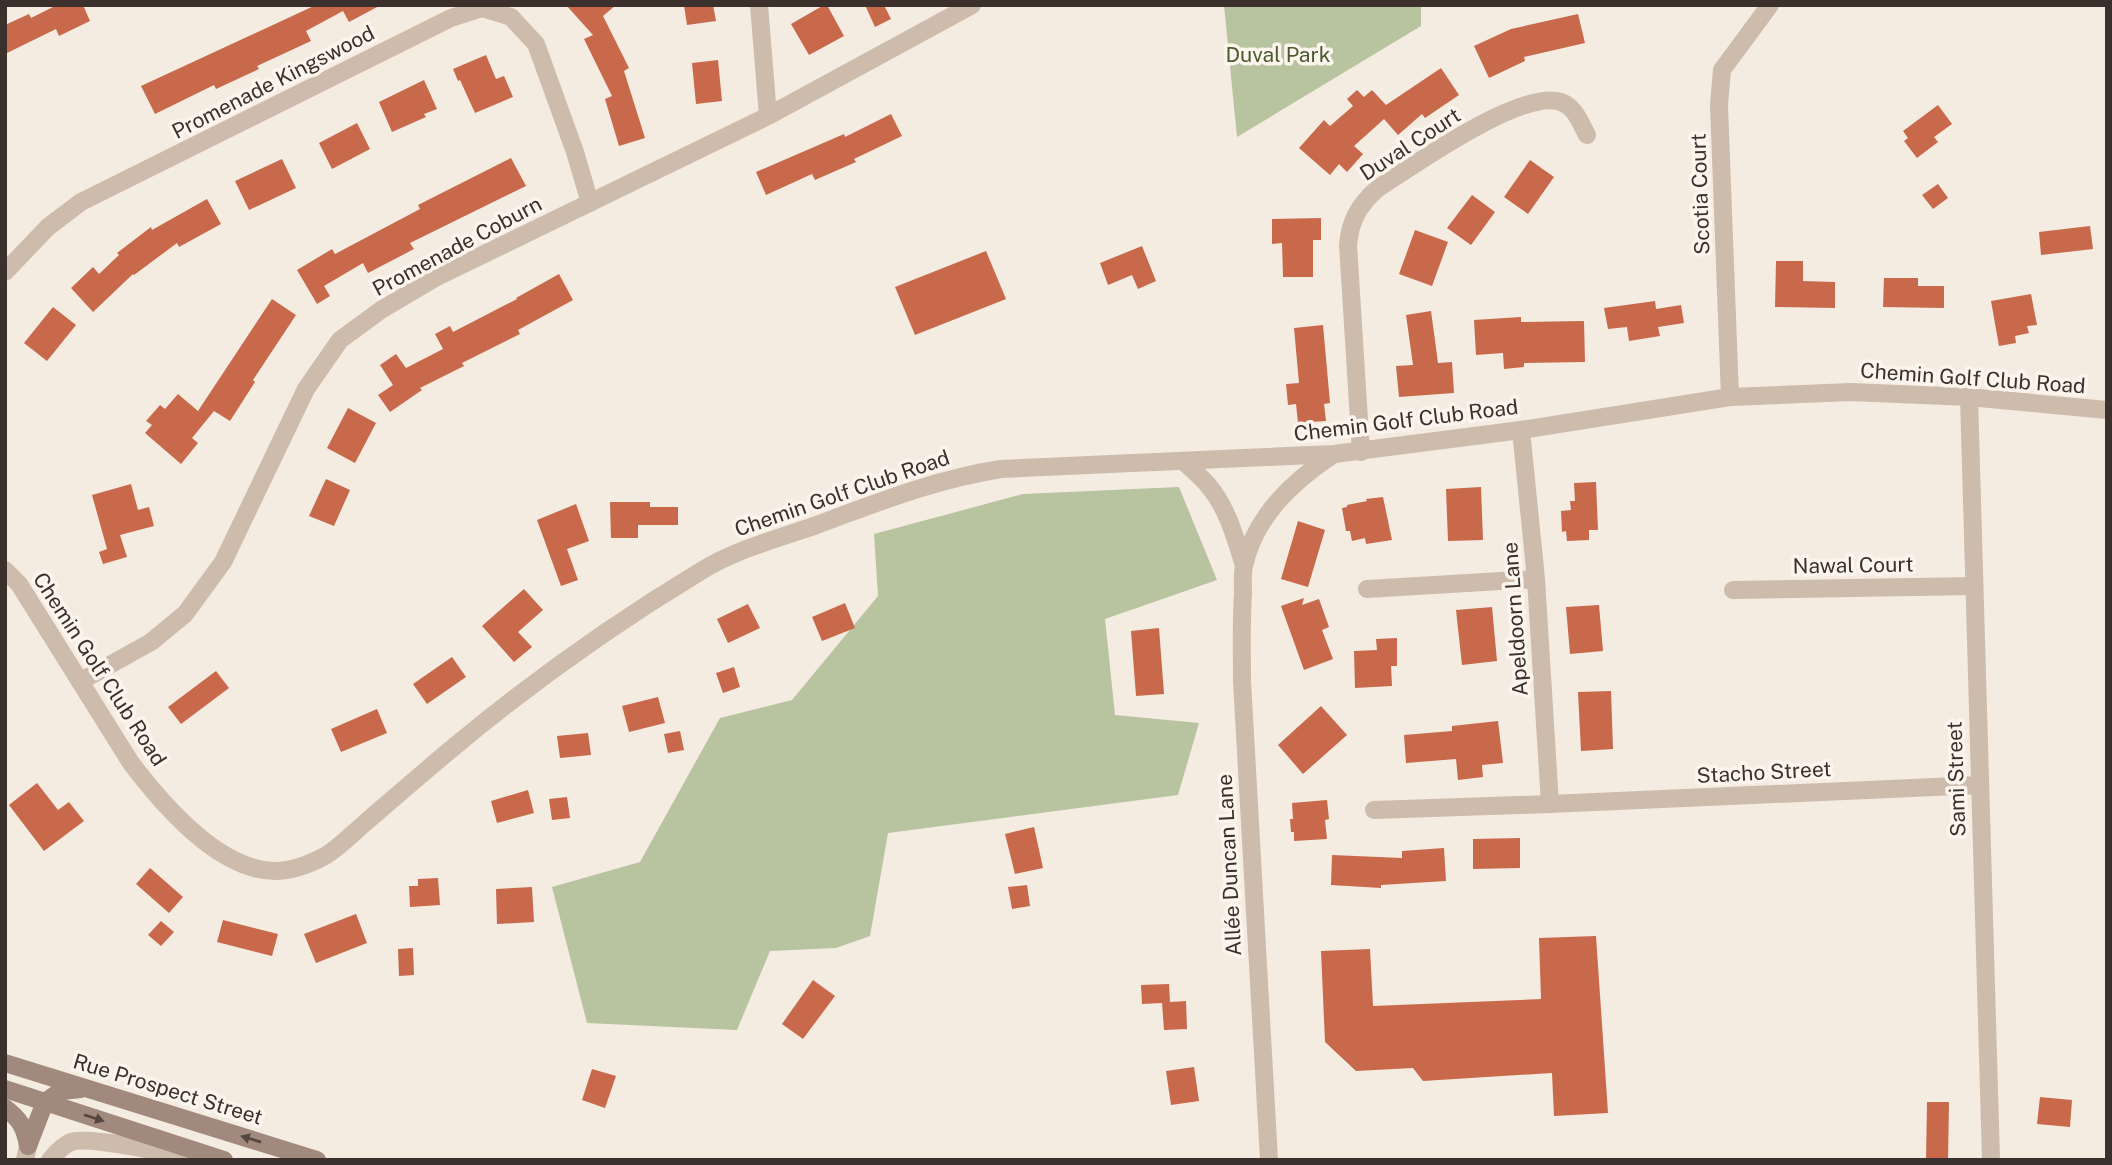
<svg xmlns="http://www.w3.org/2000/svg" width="2112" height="1165" viewBox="0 0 2112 1165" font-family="'Public Sans',sans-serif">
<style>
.green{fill:#b8c4a0}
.building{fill:#c8694b}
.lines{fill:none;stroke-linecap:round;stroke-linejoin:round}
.minor{stroke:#cdbbac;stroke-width:18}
.tertiary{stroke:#cdbbac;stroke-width:18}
.secondary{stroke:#a18a7d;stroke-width:18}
.oneway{fill:#544640}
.labels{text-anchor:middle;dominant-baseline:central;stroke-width:7;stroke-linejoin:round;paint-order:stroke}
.park-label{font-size:21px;fill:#4a5a2e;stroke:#fbf5ee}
.street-label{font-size:21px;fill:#3b302b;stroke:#fbf5ee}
</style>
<rect width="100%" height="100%" fill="#f4ebe1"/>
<!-- green -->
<path class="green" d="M 1224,5 L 1421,5 L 1421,26 L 1237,137 Z
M 1179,487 L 1217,580 L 1105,619 L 1115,715 L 1199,723 L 1178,795 L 888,833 L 870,936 L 836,948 L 770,951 L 737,1030 L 587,1023 L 552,887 L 640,862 L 720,718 L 792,700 L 878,596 L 874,534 L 1023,494 Z"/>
<!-- building -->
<path class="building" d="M 57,5 L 83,5 L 90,21 L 59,36 L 56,29 L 5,54 L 5,25 L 29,14 L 31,18 Z
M 316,5 L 381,5 L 349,22 L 343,11 L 306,31 L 311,41 L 257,66 L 259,69 L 216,89 L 214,85 L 155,114 L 141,86 Z
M 566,5 L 616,5 L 603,16 L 629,68 L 624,71 L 645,138 L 619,146 L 605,99 L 612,96 L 584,39 L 593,35 Z
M 684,5 L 713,5 L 716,21 L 687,25 Z
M 824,5 L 827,5 L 844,36 L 809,55 L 791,24 Z
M 865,5 L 884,5 L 891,19 L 875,27 Z
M 1578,14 L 1585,43 L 1524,57 L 1525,61 L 1489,78 L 1474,46 L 1511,29 Z
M 486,55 L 496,79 L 504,76 L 513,97 L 475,113 L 460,80 L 458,81 L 453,69 Z
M 718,60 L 722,101 L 696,104 L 692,63 Z
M 1441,68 L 1459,95 L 1425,118 L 1422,114 L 1398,135 L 1384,119 L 1354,146 L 1363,154 L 1347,172 L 1339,164 L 1330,175 L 1299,148 L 1324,120 L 1330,126 L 1353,106 L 1347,99 L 1357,90 L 1364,97 L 1372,90 L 1386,105 Z
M 424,80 L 437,109 L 424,114 L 426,117 L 392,132 L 379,102 Z
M 1938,105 L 1952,124 L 1934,137 L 1938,142 L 1917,158 L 1904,141 L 1908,138 L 1903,131 Z
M 891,114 L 902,136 L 854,159 L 856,162 L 815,180 L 812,174 L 766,195 L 756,172 L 844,134 L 845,137 Z
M 357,123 L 370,149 L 332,169 L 319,143 Z
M 511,158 L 526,186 L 410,243 L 414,249 L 368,273 L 363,263 L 324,286 L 330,296 L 317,304 L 297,270 L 332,249 L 335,254 L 420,209 L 418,205 Z
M 282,159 L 296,188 L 249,210 L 235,181 Z
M 1530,160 L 1554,177 L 1528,214 L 1504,197 Z
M 1938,184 L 1948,198 L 1933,209 L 1922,195 Z
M 1472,195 L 1495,212 L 1471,245 L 1447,228 Z
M 207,199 L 221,224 L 179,247 L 177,243 L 134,275 L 133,274 L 93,312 L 71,288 L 93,267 L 99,274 L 119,255 L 117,253 L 151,227 L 152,230 Z
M 1321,218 L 1321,240 L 1313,240 L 1313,277 L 1283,277 L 1282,243 L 1272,244 L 1272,219 Z
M 2090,226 L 2093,249 L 2041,255 L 2039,232 Z
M 1415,230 L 1448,242 L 1432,286 L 1399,274 Z
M 1142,246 L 1156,281 L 1138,289 L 1132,275 L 1108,285 L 1100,263 Z
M 986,251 L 1006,299 L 915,335 L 895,287 Z
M 1776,261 L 1803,261 L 1803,281 L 1835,282 L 1835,308 L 1775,307 Z
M 559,274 L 573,300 L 518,330 L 520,334 L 462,363 L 464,366 L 420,388 L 422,390 L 390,412 L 378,395 L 393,385 L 380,365 L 396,354 L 406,368 L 443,349 L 435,334 L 450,326 L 453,332 L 517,299 L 516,298 Z
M 1884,278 L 1918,278 L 1918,286 L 1944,286 L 1944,308 L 1883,307 Z
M 2031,294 L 2037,325 L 2027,326 L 2029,333 L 2015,336 L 2016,343 L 1999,346 L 1991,301 Z
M 272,299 L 296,315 L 253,380 L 255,382 L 230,421 L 214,411 L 192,438 L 198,443 L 181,464 L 145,433 L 152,425 L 146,421 L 160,405 L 165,409 L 178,394 L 198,411 Z
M 1655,301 L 1656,309 L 1681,305 L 1684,323 L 1658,327 L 1660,336 L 1629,341 L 1627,327 L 1608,329 L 1604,308 Z
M 53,307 L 76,325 L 47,361 L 24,343 Z
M 1431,311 L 1438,363 L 1452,362 L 1454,393 L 1399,397 L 1396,366 L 1413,365 L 1406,315 Z
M 1521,317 L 1521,322 L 1584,321 L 1585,362 L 1524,363 L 1524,367 L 1504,369 L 1503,353 L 1476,355 L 1474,320 Z
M 1323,325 L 1330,403 L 1324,404 L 1326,421 L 1298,423 L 1296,404 L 1288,405 L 1286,384 L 1299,383 L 1294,328 Z
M 348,408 L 376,423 L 355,463 L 327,448 Z
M 326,479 L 350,490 L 334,526 L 309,516 Z
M 1596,482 L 1598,530 L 1589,530 L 1589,540 L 1567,541 L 1566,531 L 1562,532 L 1561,511 L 1571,510 L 1570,501 L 1575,501 L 1574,483 Z
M 131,484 L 138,510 L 149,507 L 154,526 L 120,535 L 127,557 L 103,564 L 99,552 L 107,549 L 92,495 Z
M 1481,487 L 1483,540 L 1448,541 L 1446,489 Z
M 1383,497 L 1392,540 L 1366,544 L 1365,538 L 1352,541 L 1350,531 L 1346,531 L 1342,508 L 1347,507 L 1347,505 L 1367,501 L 1366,499 Z
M 610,502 L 650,502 L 650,507 L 678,507 L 678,525 L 638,525 L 638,538 L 611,538 Z
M 576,504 L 589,541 L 567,549 L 578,580 L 561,586 L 537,520 Z
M 1298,521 L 1325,530 L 1308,587 L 1281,579 Z
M 524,589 L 543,610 L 518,632 L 532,647 L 514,662 L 482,626 Z
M 1304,598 L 1302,605 L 1319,599 L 1329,627 L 1322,630 L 1333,659 L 1304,670 L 1281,606 Z
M 845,603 L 855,628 L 822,641 L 812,617 Z
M 748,604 L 760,628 L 728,643 L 717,619 Z
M 1599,605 L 1603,651 L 1570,654 L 1566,607 Z
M 1492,607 L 1497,661 L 1462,665 L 1456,610 Z
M 1159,628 L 1164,694 L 1136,696 L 1131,631 Z
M 1397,638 L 1397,666 L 1391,666 L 1392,686 L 1355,688 L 1354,651 L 1377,650 L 1376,639 Z
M 452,657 L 466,677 L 427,704 L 413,684 Z
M 734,667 L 740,687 L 723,693 L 716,673 Z
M 216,671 L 229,688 L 181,724 L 168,707 Z
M 1611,691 L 1613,749 L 1581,751 L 1578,692 Z
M 658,697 L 665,723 L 629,732 L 622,706 Z
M 1321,706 L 1347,735 L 1303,774 L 1278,745 Z
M 377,709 L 387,733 L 341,752 L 331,729 Z
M 1498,721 L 1503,763 L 1482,765 L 1483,777 L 1458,780 L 1456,759 L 1406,763 L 1404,735 L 1452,731 L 1452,726 Z
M 680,731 L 684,750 L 668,753 L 664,734 Z
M 588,733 L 591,755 L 560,758 L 557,736 Z
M 37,783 L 58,810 L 69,802 L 84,821 L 44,851 L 9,805 Z
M 528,790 L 534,813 L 497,823 L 491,801 Z
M 567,797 L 570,818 L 552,820 L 549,799 Z
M 1327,800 L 1329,819 L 1325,820 L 1327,839 L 1294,841 L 1294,832 L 1291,832 L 1290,819 L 1293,819 L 1292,803 Z
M 1034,827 L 1043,868 L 1015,874 L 1005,834 Z
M 1520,838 L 1520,868 L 1473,869 L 1473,839 Z
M 1444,848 L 1446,881 L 1381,885 L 1381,888 L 1331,885 L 1332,855 L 1402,858 L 1402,851 Z
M 150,868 L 183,897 L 169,913 L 136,884 Z
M 438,878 L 440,905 L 410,907 L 409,886 L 418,886 L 418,879 Z
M 1027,885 L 1030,906 L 1012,909 L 1008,887 Z
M 532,887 L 534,922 L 497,924 L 496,889 Z
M 356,914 L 367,943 L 316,963 L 304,934 Z
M 223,920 L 278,934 L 272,956 L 217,942 Z
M 161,921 L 174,932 L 161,946 L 148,935 Z
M 1596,936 L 1608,1113 L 1554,1116 L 1552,1073 L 1423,1081 L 1413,1068 L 1356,1071 L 1325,1042 L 1321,951 L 1370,949 L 1373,1006 L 1541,999 L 1539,938 Z
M 413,948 L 414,975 L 399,976 L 398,949 Z
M 813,980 L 835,996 L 803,1039 L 782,1024 Z
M 1169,984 L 1170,1002 L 1186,1001 L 1187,1029 L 1164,1030 L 1162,1003 L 1142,1004 L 1141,985 Z
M 1194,1067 L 1199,1101 L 1171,1105 L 1166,1071 Z
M 592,1069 L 616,1076 L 605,1108 L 582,1100 Z
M 2040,1097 L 2072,1100 L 2070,1127 L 2037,1124 Z
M 1927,1102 L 1949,1102 L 1948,1160 L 1926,1160 Z"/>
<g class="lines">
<!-- minor -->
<path class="minor" d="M 759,5 L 768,116
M 5,272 L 48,227 L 81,202 L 451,18 L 482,8 L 511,17 L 536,44 L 575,152 L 590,203
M 1730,397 L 1719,105 L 1722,70 L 1770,5
M 1969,397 L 1991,1160
M 1521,430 L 1536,579 L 1550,804
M 1361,452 L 1348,245 C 1350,221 1359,205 1377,189 C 1411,167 1522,88 1561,102 C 1575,107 1580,122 1587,135
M 1367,589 L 1536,579
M 1733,590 L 1974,586
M 81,681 L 151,642 L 185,614 L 223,562 L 306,389 L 340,340 L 381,310 L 435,278 L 768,116 L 972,5
M 1374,810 L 1550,804 L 1979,785
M 25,1160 L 28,1146
M 50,1160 C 56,1153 63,1145 71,1142 C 89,1135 176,1155 200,1160"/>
<!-- tertiary -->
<path class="tertiary" d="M 1184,462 C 1192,469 1201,477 1208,485 C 1227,507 1236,539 1244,566
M 5,570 L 19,584 L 131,763 C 163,805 218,870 275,871 C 292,871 310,864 325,856 C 340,847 353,833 366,822 C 395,797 425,771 455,746 C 532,682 615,623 701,571 C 735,550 776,539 814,526 C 876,503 936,479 1001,469 L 1334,454 L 1521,430 L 1730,397 L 1850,392 L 1969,397 L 2107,410
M 1269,1160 L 1242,681 C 1242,651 1241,622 1243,593 C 1243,585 1242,575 1244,566 C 1255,516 1293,481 1334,454"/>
<!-- secondary -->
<path class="secondary" d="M 5,1063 L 317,1160
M 5,1089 L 224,1160
M 5,1108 C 20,1119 25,1128 28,1146
M 28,1146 L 45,1102 L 61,1091 L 81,1089"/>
</g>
<!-- one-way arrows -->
<defs><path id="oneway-solid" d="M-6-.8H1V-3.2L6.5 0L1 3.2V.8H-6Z" transform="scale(1.75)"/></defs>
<g class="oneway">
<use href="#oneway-solid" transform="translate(94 1118) rotate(18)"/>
<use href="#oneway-solid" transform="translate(251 1139) rotate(-163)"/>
</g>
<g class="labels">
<!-- park labels -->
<g class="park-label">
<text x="1278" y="54">Duval Park</text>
</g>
<!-- street labels -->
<g class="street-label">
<text transform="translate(273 82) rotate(-27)">Promenade Kingswood</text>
<text transform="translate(1410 144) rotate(-33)">Duval Court</text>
<text transform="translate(1700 194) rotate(-92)">Scotia Court</text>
<text transform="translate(457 246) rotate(-28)">Promenade Coburn</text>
<text transform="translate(1973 378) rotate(4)">Chemin Golf Club Road</text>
<text transform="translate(1406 420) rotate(-7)">Chemin Golf Club Road</text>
<text transform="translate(842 493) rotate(-19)">Chemin Golf Club Road</text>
<text transform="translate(1853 565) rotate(-1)">Nawal Court</text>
<text transform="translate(1515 619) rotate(-94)">Apeldoorn Lane</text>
<text transform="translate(100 669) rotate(57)">Chemin Golf Club Road</text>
<text transform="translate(1764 772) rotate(-3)">Stacho Street</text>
<text transform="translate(1956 779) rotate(-92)">Sami Street</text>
<text transform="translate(1229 865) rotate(-93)">Allée Duncan Lane</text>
<text transform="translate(168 1089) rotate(17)">Rue Prospect Street</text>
</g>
</g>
<!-- border -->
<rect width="2112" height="1165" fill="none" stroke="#3b302b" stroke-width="14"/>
</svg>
